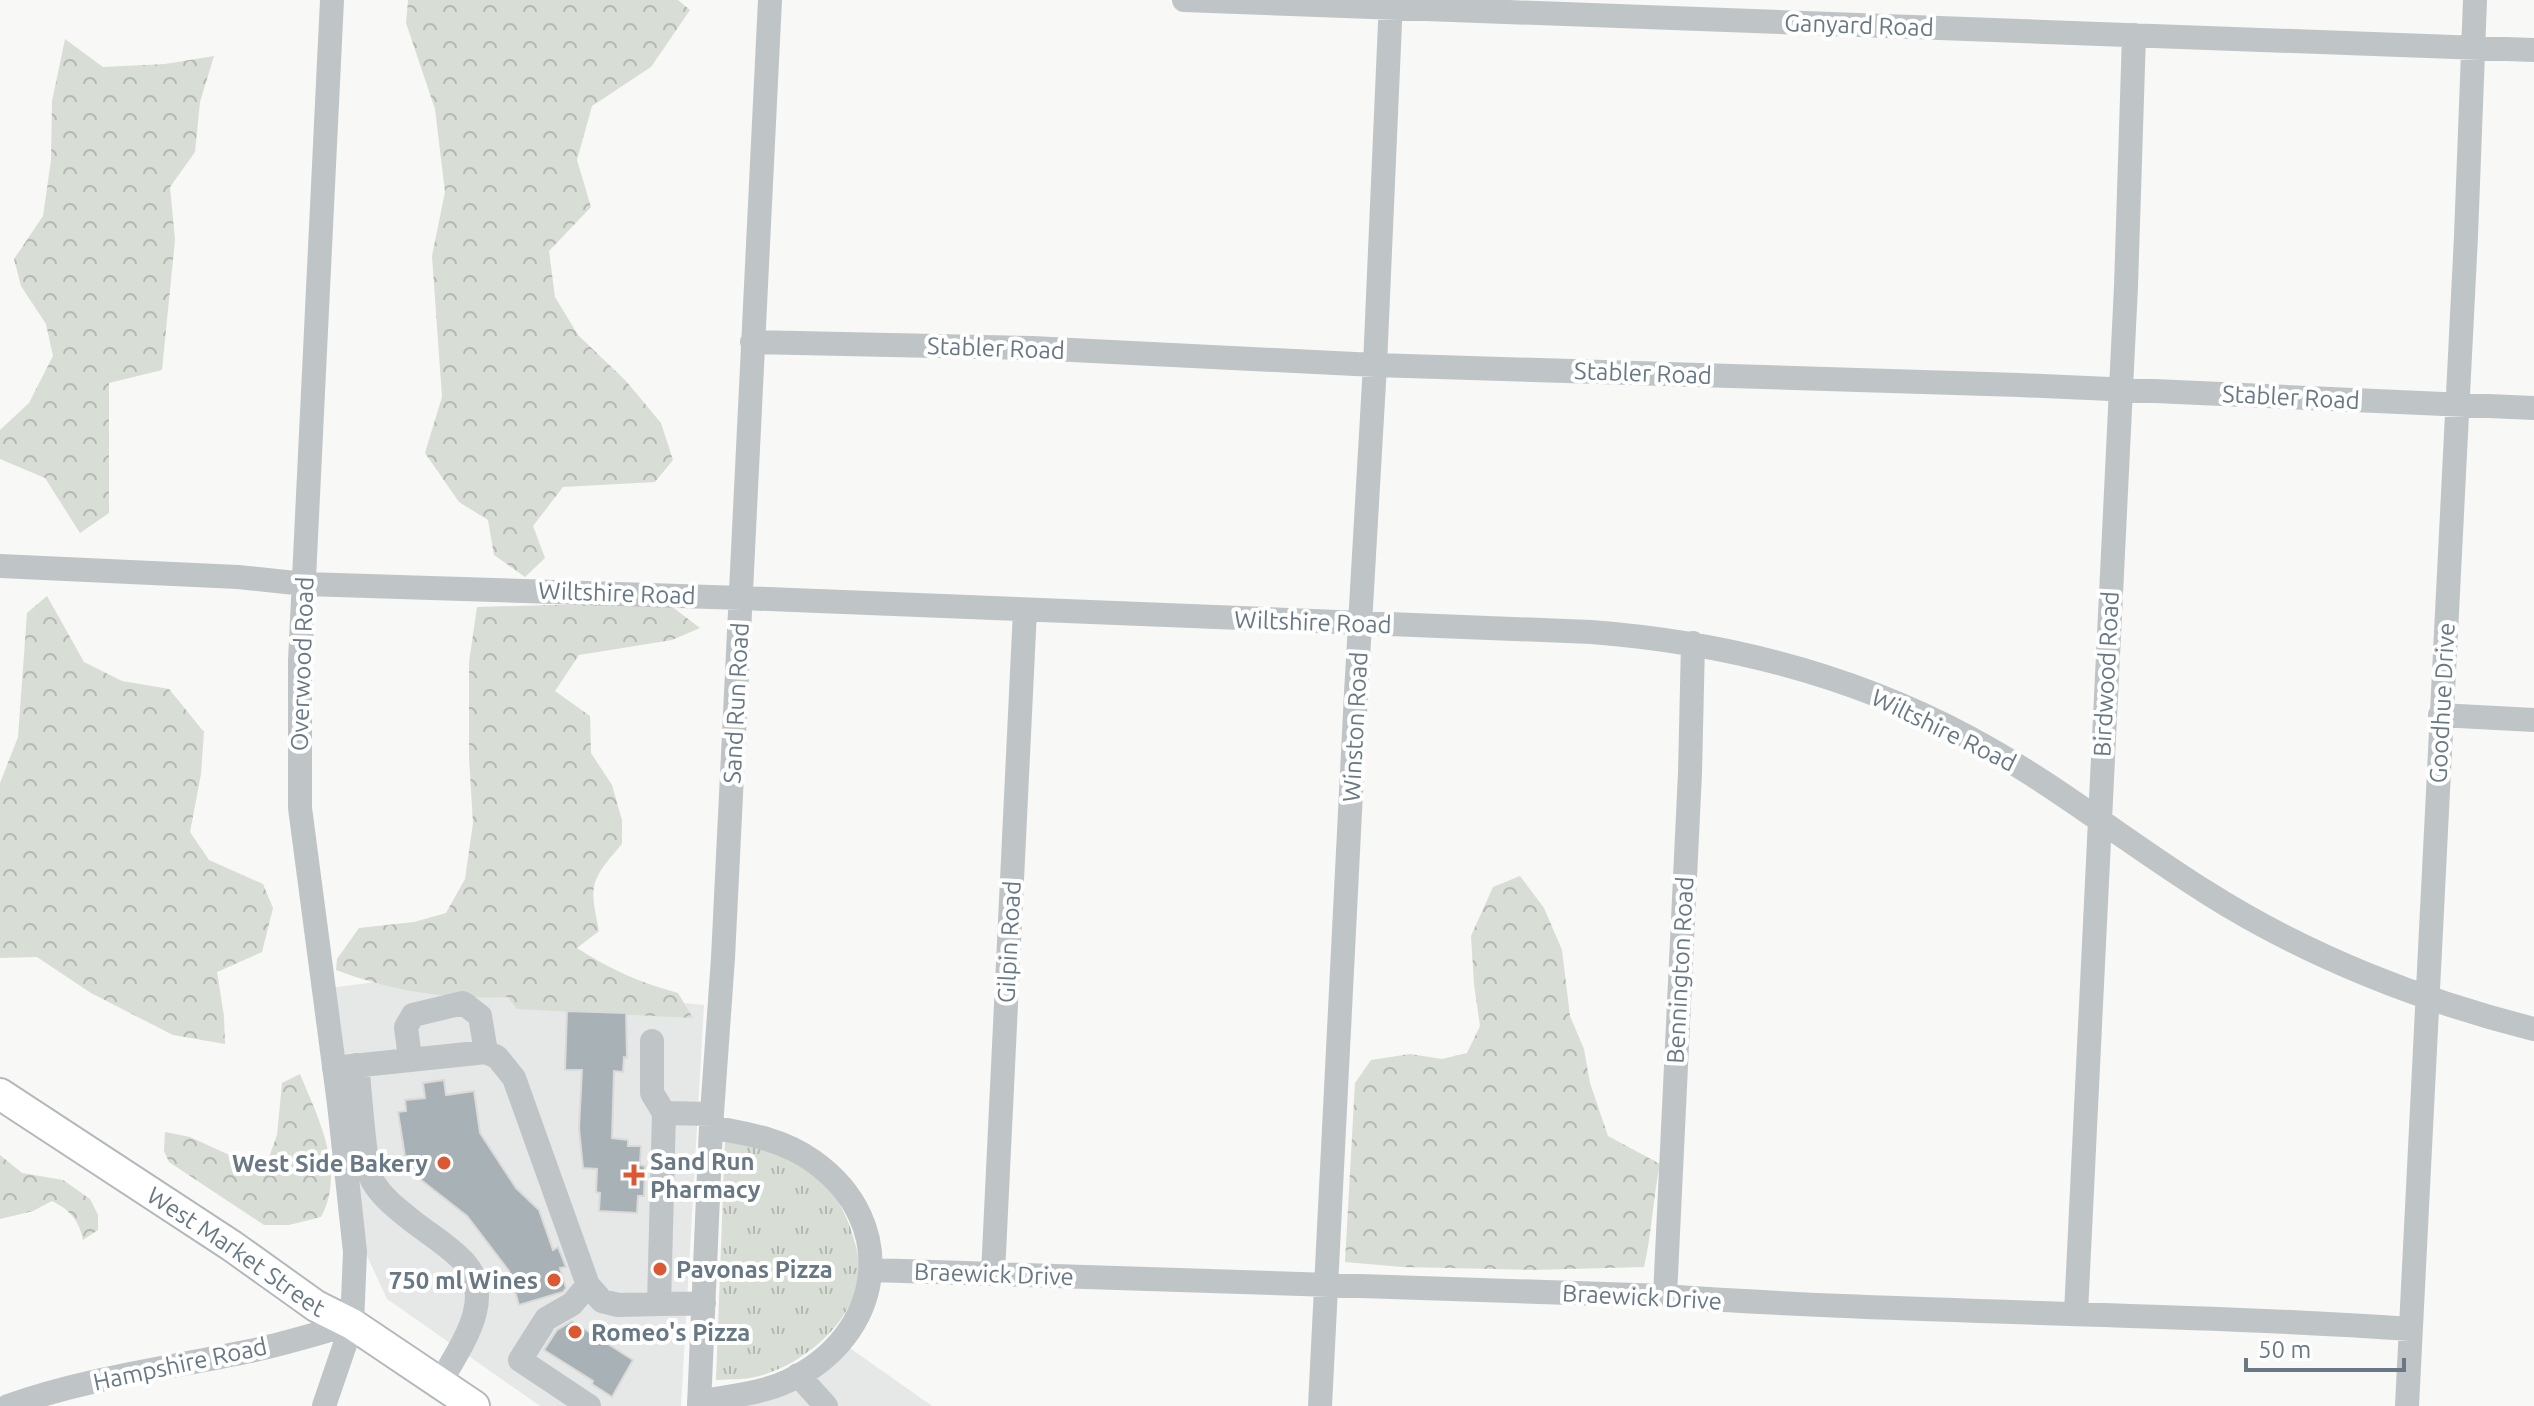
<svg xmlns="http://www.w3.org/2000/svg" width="2534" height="1406" viewBox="0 0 2534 1406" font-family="Ubuntu,sans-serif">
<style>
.built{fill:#e6e7e7}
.forest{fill:url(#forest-crowns)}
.park{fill:url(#park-tufts)}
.building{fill:#a8b1b6;stroke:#dadad8;stroke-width:2}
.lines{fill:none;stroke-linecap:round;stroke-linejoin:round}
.major-casing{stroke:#b3b8bc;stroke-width:34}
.minor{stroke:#bfc4c7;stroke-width:24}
.major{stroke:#fff;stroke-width:30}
.poi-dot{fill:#dc5832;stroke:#fff;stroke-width:3}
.labels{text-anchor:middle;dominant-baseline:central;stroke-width:8;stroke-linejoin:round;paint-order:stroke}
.street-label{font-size:24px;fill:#687985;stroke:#fff}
.poi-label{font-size:24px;font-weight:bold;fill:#687985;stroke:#fff;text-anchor:start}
</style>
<defs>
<pattern id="forest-crowns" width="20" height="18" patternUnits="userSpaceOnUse" patternTransform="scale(2)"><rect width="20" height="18" fill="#d8ddd5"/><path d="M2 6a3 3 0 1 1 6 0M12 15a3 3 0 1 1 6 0" fill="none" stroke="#b3b8b2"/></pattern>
<pattern id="park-tufts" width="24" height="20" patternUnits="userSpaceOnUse" patternTransform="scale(2)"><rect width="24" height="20" fill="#d8ddd5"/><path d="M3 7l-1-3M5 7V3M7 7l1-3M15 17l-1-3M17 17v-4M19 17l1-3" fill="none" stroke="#b3b8b2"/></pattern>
</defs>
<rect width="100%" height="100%" fill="#f8f8f6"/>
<!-- built -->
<path class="built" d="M 515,964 L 527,988 L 704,1005 L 681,1406 L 540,1406 L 387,1299 L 361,1243 L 329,988 Z
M 840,1341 L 932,1406 L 699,1406 L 773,1387 Z"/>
<!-- forest -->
<path class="forest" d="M 408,0 L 678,0 L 690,10 L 651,67 L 592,106 L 577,160 L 591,207 L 549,251 L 555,297 L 578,335 L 626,381 L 661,423 L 673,460 L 655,482 L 563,487 L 533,526 L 545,558 L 525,577 L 494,555 L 488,520 L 459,502 L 425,453 L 442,397 L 432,256 L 445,192 L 435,109 L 406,23 Z
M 65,39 L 103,67 L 165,64 L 214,56 L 200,102 L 195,152 L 170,187 L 175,240 L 162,370 L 109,383 L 109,513 L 80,533 L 45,478 L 0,459 L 0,430 L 29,403 L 53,356 L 46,324 L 21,286 L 14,259 L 43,216 L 51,160 L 52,101 Z
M 47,596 L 84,662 L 122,681 L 169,689 L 204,732 L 201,774 L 190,832 L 209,860 L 263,884 L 273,908 L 262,952 L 217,972 L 224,1016 L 225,1044 L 173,1035 L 91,993 L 37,957 L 0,958 L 0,783 L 18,737 L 27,613 Z
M 626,603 L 671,606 L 700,628 L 672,640 L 579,655 L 555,691 L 590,716 L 591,753 L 612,785 L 622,820 L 622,844 C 590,881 589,884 599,931 L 577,948 C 609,969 641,983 678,993 L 693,1018 L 517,1009 L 508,997 C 449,1000 391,991 336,970 L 337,959 L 359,928 L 414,922 L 446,913 L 465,879 L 473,823 L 469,757 L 469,662 L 477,607 Z
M 1520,876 L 1544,908 L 1562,950 L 1570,1016 L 1584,1049 L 1590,1083 L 1608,1136 L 1660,1164 C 1653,1198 1652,1232 1644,1267 L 1532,1270 L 1402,1267 L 1345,1262 L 1355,1083 L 1371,1060 L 1410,1054 L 1442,1059 L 1467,1053 L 1480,1026 L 1474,984 L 1471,936 L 1493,887 Z
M 300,1074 C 318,1118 346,1171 321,1217 L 289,1225 L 264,1225 L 169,1162 L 164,1151 L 165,1132 L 190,1137 L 264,1171 L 277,1135 L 282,1083 Z
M 0,1155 L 22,1173 L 63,1180 L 90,1199 L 98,1215 L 98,1230 L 83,1240 C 79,1220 70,1210 52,1201 L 33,1211 L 0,1219 Z"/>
<!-- park -->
<path class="park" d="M 725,1139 C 757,1147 788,1153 815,1174 C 830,1185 842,1207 849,1224 C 854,1239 862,1262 859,1278 C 850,1326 803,1364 759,1376 C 746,1380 730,1379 716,1380 Z"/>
<!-- building -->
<path class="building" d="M 567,1011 L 626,1013 L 627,1058 L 624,1057 L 623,1072 L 614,1071 L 612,1138 L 628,1140 L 628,1146 L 641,1146 L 640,1165 L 645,1166 L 644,1196 L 638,1196 L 637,1213 L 599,1211 L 600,1193 L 596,1192 L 597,1169 L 583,1168 L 579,1128 L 582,1070 L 565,1070 Z
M 444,1080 L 446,1095 L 474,1091 L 480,1133 L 516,1188 L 539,1210 L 553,1250 L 558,1247 L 566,1267 L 560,1268 L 566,1288 L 563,1292 L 519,1305 L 509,1271 L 467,1216 L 407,1169 L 398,1112 L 406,1111 L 405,1100 L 425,1098 L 423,1083 Z
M 572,1321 L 633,1360 L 612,1397 L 592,1384 L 593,1381 L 544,1350 L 557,1330 Z"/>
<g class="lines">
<!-- major casing -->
<g class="major-casing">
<g id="major">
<path id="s1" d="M 0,1094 L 232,1246 L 316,1306 L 352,1324 L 474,1406"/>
</g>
</g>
<!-- minor -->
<path class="minor" d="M 1184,0 L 2534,50
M 752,342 L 1032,348 L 1375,365 L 2019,385 L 2534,408
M 0,566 L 238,577 L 305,584 L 742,598 L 1591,632 C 1722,642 1852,675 1968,737 C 2051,781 2126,842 2206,892 C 2305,955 2421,1001 2534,1029
M 2440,715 L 2534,720
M 652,1041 L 652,1093 L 664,1113 L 712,1114
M 410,1058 L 406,1027 L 413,1015 L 463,1003 L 480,1016 L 486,1052
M 357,1065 C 360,1086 364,1166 372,1180 C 382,1198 399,1210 415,1223 C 431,1235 450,1247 463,1261 C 498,1298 459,1348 440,1383
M 334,1068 L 486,1052 L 497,1057 L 514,1078 L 588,1285 L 602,1301 L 618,1305 L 704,1303
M 872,1270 L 1665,1296 C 1913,1314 2162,1312 2411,1329
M 993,1274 L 1025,610
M 588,1285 L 572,1304 L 546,1319 L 520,1360 L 589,1406
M 1665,1296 L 1690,773 L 1693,643
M 659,1304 L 664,1113
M 2076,1313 L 2126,286 L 2134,35
M 798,1375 L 826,1406
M 699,1402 C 728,1396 761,1394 788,1381 C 883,1337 902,1224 813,1161 C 782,1139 748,1134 711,1127
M 8,1406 C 86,1378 169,1368 250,1351 C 284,1344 318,1333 352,1324
M 324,1406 L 352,1324 L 355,1252 L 339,1104 L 300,808 L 300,661 L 332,0
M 699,1406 L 711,1127 L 723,958 L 770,0
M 1320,1406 L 1356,693 L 1375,365 L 1391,0
M 2407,1406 L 2466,236 L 2475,0"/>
<!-- major -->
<use href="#major" class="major"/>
</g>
<!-- markers -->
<g class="poi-dot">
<circle cx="444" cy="1163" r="8"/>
<path d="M630 1163h8v8h8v8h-8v8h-8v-8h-8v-8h8z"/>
<circle cx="660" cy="1269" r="8"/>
<circle cx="554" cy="1280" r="8"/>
<circle cx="575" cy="1332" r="8"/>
</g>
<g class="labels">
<!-- street labels -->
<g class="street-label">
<text transform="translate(1859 25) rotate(2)">Ganyard Road</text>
<text transform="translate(996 348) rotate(2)">Stabler Road</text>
<text transform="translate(1643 373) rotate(2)">Stabler Road</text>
<text transform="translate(2291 397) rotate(3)">Stabler Road</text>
<text transform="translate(617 593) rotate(2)">Wiltshire Road</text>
<text transform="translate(1313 622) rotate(2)">Wiltshire Road</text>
<text transform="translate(302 664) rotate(-88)">Overwood Road</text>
<text transform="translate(2106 674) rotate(-87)">Birdwood Road</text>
<text transform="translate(736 703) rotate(-87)">Sand Run Road</text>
<text transform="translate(2442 703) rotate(-87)">Goodhue Drive</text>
<text transform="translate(1355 727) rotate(-87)">Winston Road</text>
<text transform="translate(1944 730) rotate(26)">Wiltshire Road</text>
<text transform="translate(1009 942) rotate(-87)">Gilpin Road</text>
<text transform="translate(1680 970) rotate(-87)">Bennington Road</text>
<text stroke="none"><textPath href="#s1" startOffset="284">West Market Street</textPath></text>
<text transform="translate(994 1274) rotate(2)">Braewick Drive</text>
<text transform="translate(1642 1297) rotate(3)">Braewick Drive</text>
<text transform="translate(180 1364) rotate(-12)">Hampshire Road</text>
</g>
<!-- poi labels -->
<g class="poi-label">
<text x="650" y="1161">Sand Run<tspan x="650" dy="28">Pharmacy</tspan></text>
<text x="428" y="1163" text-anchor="end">West Side Bakery</text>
<text x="676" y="1269">Pavonas Pizza</text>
<text x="538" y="1280" text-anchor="end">750 ml Wines</text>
<text x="591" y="1332">Romeo's Pizza</text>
</g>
</g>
<!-- scale -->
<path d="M2246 1358v12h158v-12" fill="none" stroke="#687985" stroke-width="4"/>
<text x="2258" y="1358" font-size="24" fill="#687985" stroke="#ffffff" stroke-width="6" paint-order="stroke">50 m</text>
</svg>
